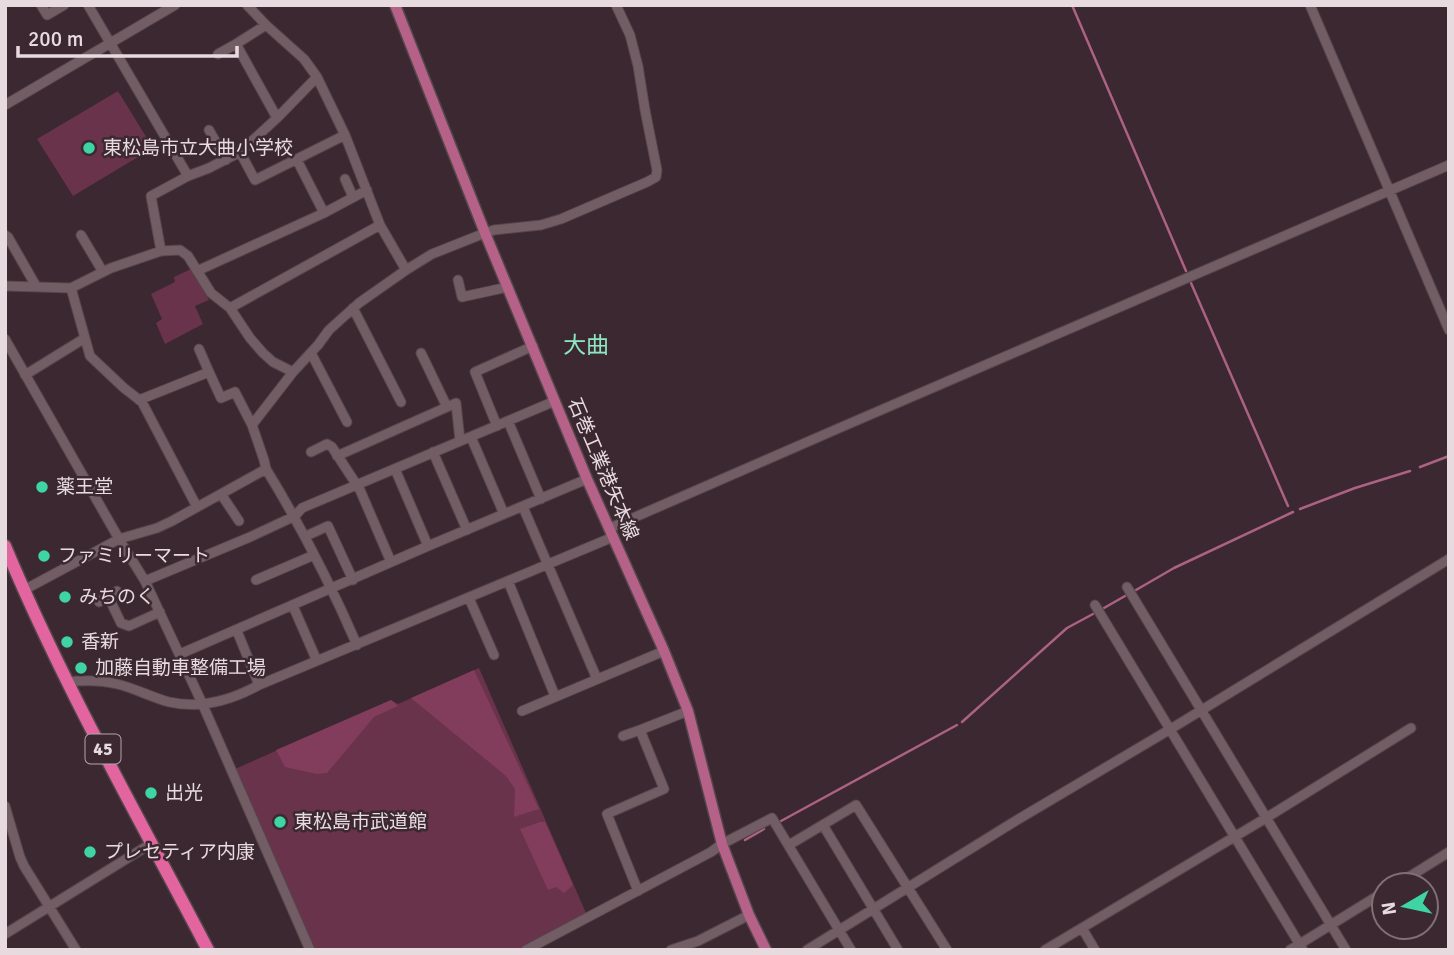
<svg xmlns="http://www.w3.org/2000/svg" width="1454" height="955" viewBox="0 0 1454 955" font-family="Signika,'Noto Sans JP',sans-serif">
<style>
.green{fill:#69334b}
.forest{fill:#823c5c}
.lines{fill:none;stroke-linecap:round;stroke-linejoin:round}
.stream{stroke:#ac6282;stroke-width:2.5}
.minor-casing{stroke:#55464c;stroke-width:11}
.major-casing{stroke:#55464c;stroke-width:13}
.highway-casing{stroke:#55464c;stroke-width:15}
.minor{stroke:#735d65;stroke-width:9}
.major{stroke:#b66288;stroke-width:10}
.highway{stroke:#e3659f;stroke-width:12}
.poi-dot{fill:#3ed4a3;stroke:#3b2830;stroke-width:2.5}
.labels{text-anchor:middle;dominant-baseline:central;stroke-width:5;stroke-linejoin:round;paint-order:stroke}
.shield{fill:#3b2830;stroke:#b4a5ab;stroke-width:2}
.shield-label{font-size:18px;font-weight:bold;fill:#e8dbe0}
.poi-label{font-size:19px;fill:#e8dbe0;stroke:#3b2830;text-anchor:start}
.street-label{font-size:19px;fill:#e8dbe0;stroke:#3b2830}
.quarter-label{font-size:23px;fill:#8ee7c3;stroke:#3b2830}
</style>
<rect width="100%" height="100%" fill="#3b2830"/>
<!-- green -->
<path class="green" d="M 118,91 L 153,148 L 73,196 L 37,139 Z
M 191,269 L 209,300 L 195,306 L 203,324 L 165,344 L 156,323 L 162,319 L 151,294 L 175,282 L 174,277 Z
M 479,668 L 586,913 L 518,950 L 312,950 L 235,769 L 391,700 L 398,704 Z"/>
<!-- forest -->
<path class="forest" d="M 474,670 L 539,809 L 514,817 L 515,789 L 506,776 L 411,698 Z
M 391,700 L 398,706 L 374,717 L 327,773 L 317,774 L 285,767 L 276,750 Z
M 540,822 L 545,822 L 573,885 L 564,893 L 556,887 L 548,890 L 520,829 Z"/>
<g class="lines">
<!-- stream -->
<path class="stream" d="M 1072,5 L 1186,271
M 1191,283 L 1288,506
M 1420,467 L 1449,456
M 1300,509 L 1355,488 L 1410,471
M 1136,590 L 1174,568 L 1293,512
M 1104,608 L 1125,596
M 962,722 L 1067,628 L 1093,614
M 781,821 L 957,725
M 745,840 L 764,829"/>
<!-- minor casing -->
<g class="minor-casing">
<path id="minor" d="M 41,5 L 47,15 L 64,5
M 88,5 L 188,176
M 247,5 L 266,25 L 304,59 L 317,77 L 345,135 L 380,225 L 406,270
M 1310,5 L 1449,330
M 266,25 L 236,44 L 277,118
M 218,54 L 236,44
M 5,105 L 175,5
M 209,130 L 226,160
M 240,152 L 255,180 L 345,135
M 297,160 L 324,213
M 345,179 L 353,197
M 5,235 L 8,237 L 36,286
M 81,235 L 103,272
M 161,251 L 151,196 L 188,176 L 209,168 L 240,152 L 277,118 L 317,77
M 197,271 L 324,213 L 367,190
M 458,280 L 462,297 L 508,287
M 5,286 L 71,288 L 111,268 L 161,251 L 180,250 L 188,256 L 211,293 L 230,308 L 250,338 L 263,353 L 273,362 L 293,372
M 71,288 L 90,356 L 124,388 L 142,402 L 197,507
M 230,308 L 380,225
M 353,308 L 401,402
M 5,339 L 119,539 L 145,581 L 202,703 L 310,950
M 199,349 L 209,372
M 311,353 L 347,422
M 421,353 L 447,407
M 25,375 L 85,338
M 139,400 L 209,372 L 221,398 L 235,392 L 252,425
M 508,421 L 541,499
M 497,426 L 475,372 L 533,346
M 471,437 L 504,514
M 311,452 L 327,444 L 332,447 L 360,490 L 391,562
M 433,452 L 467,530
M 337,456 L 456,403 L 460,441
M 266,469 C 301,526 330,583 357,645
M 395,469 L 428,546
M 221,494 L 239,521
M 523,507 L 597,679
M 610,528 L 837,429 L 1449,165
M 306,536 L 328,526 L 353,580
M 256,580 L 314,555
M 145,581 L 250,537 L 295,516 L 302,508 L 555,401
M 508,581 L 555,696
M 1127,587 L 1346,950
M 24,590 L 119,539 L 157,528 L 172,521 L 266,469 L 264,460 L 252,425 L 293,372 L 318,345 L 329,330 L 359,303 L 406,270 L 432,254 L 485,233 L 494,230 L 541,225 L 561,219 L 647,182 L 656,177 L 657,170 L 645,110 L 638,66 L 630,35 L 616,5
M 108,596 L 121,623 L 129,626 L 160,612
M 469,598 L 494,655
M 99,602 L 117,591
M 1095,605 L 1303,950
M 293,606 L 317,661
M 237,631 L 259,685
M 180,654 L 428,546 L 587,479
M 67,682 C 83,680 101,680 117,684 C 134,688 151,697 169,702 C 200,709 232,700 259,685 L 613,537
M 522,711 L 664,651
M 623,736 L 640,730
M 5,806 L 20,857 L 24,866 L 76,950
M 823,825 L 898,950
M 789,845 L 856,805 L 947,950
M 1396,885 L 1449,852
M 638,891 L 607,814 L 664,789 L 640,730 L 688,711
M 1082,928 L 1095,950
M 5,934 L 152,843
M 526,950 L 711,852 L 722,844 L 772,818 L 851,950
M 671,950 L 698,941 L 749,915
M 807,950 L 1017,820 L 1169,730 L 1449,559
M 1045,950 L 1266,818 L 1411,728
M 1290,950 L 1384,892"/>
</g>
<!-- major casing -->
<g class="major-casing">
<path id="major" d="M 395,5 L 485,233 L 587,479 L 664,651 L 688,711 L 722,844 L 749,915 L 766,950"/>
</g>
<!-- highway casing -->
<g class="highway-casing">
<path id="highway" d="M 5,546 C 63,685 138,816 208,950"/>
</g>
<!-- minor -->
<use href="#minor" class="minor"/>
<!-- major -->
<use href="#major" class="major"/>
<!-- highway -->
<use href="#highway" class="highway"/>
</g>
<!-- markers -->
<g class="poi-dot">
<circle cx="89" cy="148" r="7"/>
<circle cx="42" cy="487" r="7"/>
<circle cx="44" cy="556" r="7"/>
<circle cx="65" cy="597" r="7"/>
<circle cx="67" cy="642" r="7"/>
<circle cx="81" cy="668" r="7"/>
<circle cx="151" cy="793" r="7"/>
<circle cx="280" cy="822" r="7"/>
<circle cx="90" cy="852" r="7"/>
</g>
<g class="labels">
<!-- shield labels -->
<rect class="shield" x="85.5" y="734.5" width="35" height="29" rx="5"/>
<g class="shield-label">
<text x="103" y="749">45</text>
</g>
<!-- poi labels -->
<g class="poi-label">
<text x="103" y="148">東松島市立大曲小学校</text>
<text x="56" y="487">薬王堂</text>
<text x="58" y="556">ファミリーマート</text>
<text x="79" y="597">みちのく</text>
<text x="81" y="642">香新</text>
<text x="95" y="668">加藤自動車整備工場</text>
<text x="165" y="793">出光</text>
<text x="294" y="822">東松島市武道館</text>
<text x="104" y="852">プレセティア内康</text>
</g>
<!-- street labels -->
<g class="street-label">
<text transform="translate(603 469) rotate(67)">石巻工業港矢本線</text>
</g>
<!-- quarter labels -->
<g class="quarter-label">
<text x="586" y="345">大曲</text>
</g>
</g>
<!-- border -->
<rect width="1454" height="955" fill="none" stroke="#e8dbe0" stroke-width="14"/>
<!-- north arrow -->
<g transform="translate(1405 906) rotate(261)"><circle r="33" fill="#3b2830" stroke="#807076" stroke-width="2"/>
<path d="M0-5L12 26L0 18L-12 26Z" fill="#3ed4a3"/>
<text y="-10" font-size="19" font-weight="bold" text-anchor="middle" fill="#e8dbe0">N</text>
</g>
<!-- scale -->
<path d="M18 46v10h219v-10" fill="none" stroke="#e8dbe0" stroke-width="3.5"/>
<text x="28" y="46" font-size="21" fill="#e8dbe0" stroke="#3b2830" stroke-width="5" paint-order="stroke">200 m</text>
</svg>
